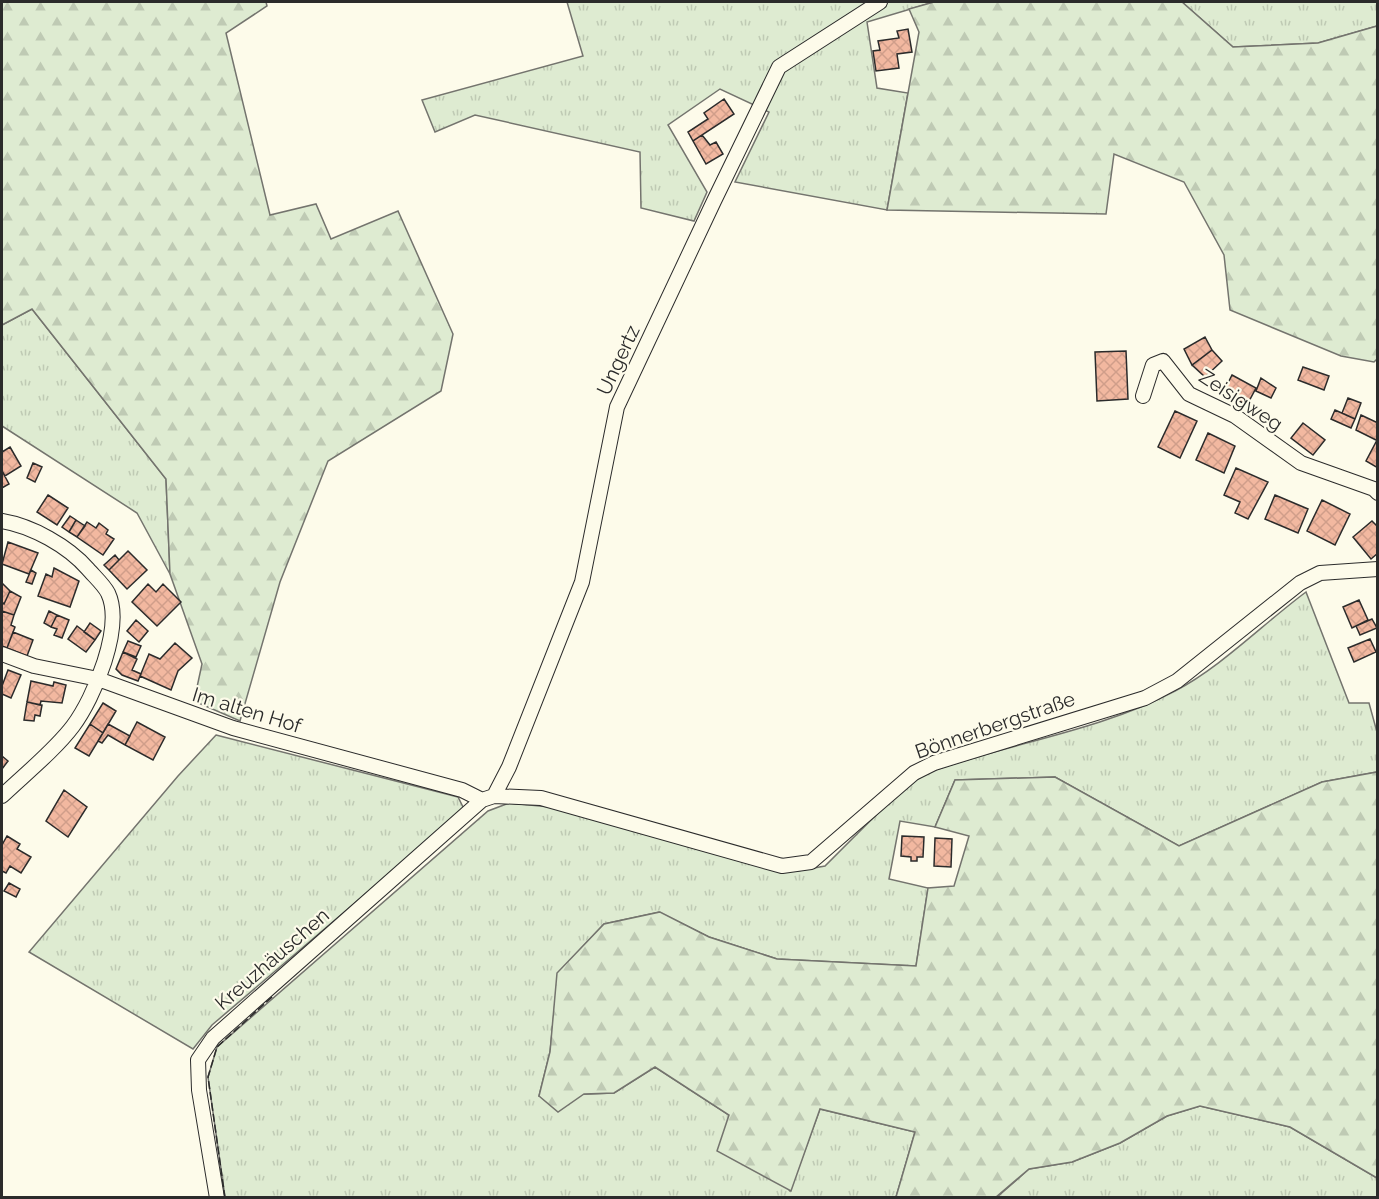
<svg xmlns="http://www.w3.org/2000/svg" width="1379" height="1199" viewBox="0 0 1379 1199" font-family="Raleway,sans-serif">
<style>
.grass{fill:url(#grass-tufts);stroke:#74746e;stroke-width:1.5}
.forest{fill:url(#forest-firs);stroke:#74746e;stroke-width:1.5}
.building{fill:url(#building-cross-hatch);stroke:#2b2b2b;stroke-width:1.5}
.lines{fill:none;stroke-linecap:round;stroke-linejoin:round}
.street-casing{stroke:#2b2b2b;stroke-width:16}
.street{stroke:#fdfbea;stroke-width:14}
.fence{stroke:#2b2b2b;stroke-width:1.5;stroke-dasharray:8 3;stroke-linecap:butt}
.labels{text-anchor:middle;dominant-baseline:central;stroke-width:4.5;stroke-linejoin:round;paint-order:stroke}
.street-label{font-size:20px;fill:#2b2b2b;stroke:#fdfbea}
</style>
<defs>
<pattern id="grass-tufts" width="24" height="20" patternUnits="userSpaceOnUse" patternTransform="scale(1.5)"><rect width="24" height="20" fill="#deebd1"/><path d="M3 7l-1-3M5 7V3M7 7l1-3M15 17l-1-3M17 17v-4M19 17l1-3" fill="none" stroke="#bfcab4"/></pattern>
<pattern id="forest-firs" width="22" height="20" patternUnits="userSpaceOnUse" patternTransform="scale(1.5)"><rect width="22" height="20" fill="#deebd1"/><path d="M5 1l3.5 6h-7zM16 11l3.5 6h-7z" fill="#bfcab4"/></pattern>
<pattern id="building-cross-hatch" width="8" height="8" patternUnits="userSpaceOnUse" patternTransform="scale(1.5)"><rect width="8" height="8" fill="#f2b8a0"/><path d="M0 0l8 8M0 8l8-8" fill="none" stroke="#d09e8a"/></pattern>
</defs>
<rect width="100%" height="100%" fill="#fdfbea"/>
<!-- grass -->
<path class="grass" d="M 567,2 L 934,2 L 867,22 L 877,88 L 908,93 L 887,210 L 735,182 L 769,112 L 720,89 L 668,125 L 707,192 L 694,221 L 641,208 L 640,152 L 475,115 L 435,132 L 422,100 L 583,56 Z
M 1182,2 L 1377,2 L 1377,26 L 1318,43 L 1233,47 Z
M 32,309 L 166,479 L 170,574 L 137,513 L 2,426 L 2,325 Z
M 1306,592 L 1349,703 L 1369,703 L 1377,732 L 1377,772 L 1322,782 L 1179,846 L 1055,777 L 955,780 L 935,827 L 900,821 L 889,879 L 928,888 L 916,966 L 777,959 L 709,937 L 659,912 L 604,924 L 558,973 L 550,1052 L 539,1096 L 614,1093 L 655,1067 L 729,1115 L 790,1191 L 820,1109 L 915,1132 L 896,1197 L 225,1197 L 208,1077 L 217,1047 L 488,811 L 509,803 L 560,808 L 776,870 L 797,871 L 825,866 L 900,791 L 927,773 C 1008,743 1097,732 1175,691 C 1220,668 1264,623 1306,592 Z
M 216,735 L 458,797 L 463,807 L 459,814 L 212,1025 L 193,1049 L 29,952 L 178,776 Z
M 1200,1106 L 1290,1127 L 1377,1178 L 1377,1197 L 996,1198 L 1029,1169 L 1072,1162 L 1120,1143 L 1167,1116 Z"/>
<!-- forest -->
<path class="forest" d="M 2,2 L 266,2 L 267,6 L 226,33 L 270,215 L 316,204 L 331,239 L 398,211 L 453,334 L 441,391 L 328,461 L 280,582 L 240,721 L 194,701 L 202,664 L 170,574 L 166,479 L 32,309 L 2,325 Z
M 934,2 L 1182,2 L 1233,47 L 1318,43 L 1377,26 L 1377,359 L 1374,362 L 1341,356 L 1230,310 L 1224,255 L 1184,182 L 1114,154 L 1106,214 L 887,210 L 919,32 L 909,9 Z
M 1377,772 L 1377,1178 L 1290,1127 L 1200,1106 L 1167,1116 L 1120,1143 L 1072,1162 L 1029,1169 L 996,1197 L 896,1197 L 915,1132 L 820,1109 L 791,1191 L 717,1151 L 729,1115 L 655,1067 L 614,1093 L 584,1094 L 558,1112 L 539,1096 L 550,1052 L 557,973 L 604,924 L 660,912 L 709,937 L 777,959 L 916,966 L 928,888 L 954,886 L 969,836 L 935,827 L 955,780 L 1055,777 L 1179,846 L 1322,782 Z"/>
<!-- building -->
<path class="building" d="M 908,29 L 912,52 L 897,54 L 899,68 L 876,71 L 873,51 L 880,50 L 878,41 L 899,38 L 897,31 Z
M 724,99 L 734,114 L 693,141 L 688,132 L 708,119 L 704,113 Z
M 702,135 L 710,145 L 716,142 L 723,154 L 706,164 L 693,141 Z
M 1205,337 L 1212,350 L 1192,365 L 1184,349 Z
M 1212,350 L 1222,361 L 1205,377 L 1192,365 Z
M 1126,351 L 1128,399 L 1097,401 L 1095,352 Z
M 1303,367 L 1329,376 L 1324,390 L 1298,380 Z
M 1232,375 L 1256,388 L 1247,405 L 1223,393 Z
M 1261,378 L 1276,388 L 1271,398 L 1256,391 Z
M 1348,398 L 1361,403 L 1355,419 L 1342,413 Z
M 1335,410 L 1355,419 L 1351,428 L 1331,419 Z
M 1175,411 L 1197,421 L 1180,458 L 1158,447 Z
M 1361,415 L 1378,423 L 1378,441 L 1356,430 Z
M 1303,423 L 1325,440 L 1313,455 L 1291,438 Z
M 1208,433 L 1235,446 L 1224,473 L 1196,460 Z
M 1376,442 L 1378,443 L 1378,468 L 1366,461 Z
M 10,447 L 21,466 L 5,476 L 2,471 L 2,452 Z
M 33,463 L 42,467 L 35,482 L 27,478 Z
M 1236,468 L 1268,482 L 1248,519 L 1235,513 L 1240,502 L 1224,495 Z
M 2,471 L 9,484 L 2,488 Z
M 48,495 L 68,508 L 57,525 L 37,512 Z
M 1275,495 L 1308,509 L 1298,533 L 1265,519 Z
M 1322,500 L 1350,514 L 1335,545 L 1307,531 Z
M 70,516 L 76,520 L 69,532 L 62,527 Z
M 76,520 L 85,526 L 77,537 L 69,532 Z
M 1372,521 L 1378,527 L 1378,553 L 1371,559 L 1353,537 Z
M 87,522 L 96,528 L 99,523 L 108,530 L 106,534 L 114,539 L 103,555 L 77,537 Z
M 8,542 L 38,553 L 29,574 L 2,564 Z
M 128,551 L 147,570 L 127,589 L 109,570 Z
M 115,555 L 119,560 L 109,570 L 104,565 Z
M 54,568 L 79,581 L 70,607 L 38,596 L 46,574 L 52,577 Z
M 31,570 L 36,573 L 32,584 L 26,582 Z
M 2,583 L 10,591 L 4,604 L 2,602 Z
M 148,584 L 156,592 L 163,584 L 181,602 L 157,626 L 132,602 Z
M 10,591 L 21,597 L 14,615 L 2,611 L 2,602 L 4,604 Z
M 1359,600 L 1368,620 L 1352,628 L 1343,607 Z
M 2,611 L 14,615 L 11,625 L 15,627 L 7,648 L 2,646 Z
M 49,611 L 57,615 L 51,627 L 44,623 Z
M 57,615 L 69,620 L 62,638 L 54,635 L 57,629 L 51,627 Z
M 1372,619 L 1377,628 L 1360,635 L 1356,626 Z
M 136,620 L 148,631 L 139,642 L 127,631 Z
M 90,623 L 101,631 L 95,640 L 84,632 Z
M 77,626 L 95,640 L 86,652 L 68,639 Z
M 13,632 L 33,640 L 27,656 L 7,648 Z
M 1370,639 L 1376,652 L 1354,662 L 1348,648 Z
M 128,641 L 141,646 L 136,657 L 123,652 Z
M 175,643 L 192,658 L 178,671 L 171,690 L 140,676 L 149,654 L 160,659 Z
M 123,652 L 137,659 L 132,670 L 141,674 L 138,681 L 122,675 L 116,669 Z
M 8,670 L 21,675 L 11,698 L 2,694 L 2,686 Z
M 31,681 L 53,686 L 54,682 L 66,685 L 62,703 L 41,701 L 40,705 L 27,702 Z
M 27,702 L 42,705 L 40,716 L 35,715 L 34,721 L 24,720 Z
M 103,703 L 116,711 L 103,733 L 90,724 Z
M 137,722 L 165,737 L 153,760 L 125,745 Z
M 90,724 L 103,733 L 89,756 L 75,748 Z
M 108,724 L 130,736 L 125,745 L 108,735 L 102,743 L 98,741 Z
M 2,756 L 8,761 L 2,769 Z
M 64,790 L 87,807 L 68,837 L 46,821 Z
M 7,836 L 20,844 L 17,849 L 31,857 L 21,873 L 10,866 L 6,873 L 2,871 L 2,845 Z
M 902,836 L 924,837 L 923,857 L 917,857 L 917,861 L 911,861 L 911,857 L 901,856 Z
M 935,838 L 952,839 L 951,867 L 934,866 Z
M 9,883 L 20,889 L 16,897 L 4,891 Z"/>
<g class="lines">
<!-- street casing -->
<g class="street-casing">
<path id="street" d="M 1143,396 L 1153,365 L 1163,361 L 1189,394 L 1235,416 L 1301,463 L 1374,489 L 1378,493
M 2,521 C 32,526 68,546 88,569 C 94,576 104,585 108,593 C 124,627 94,698 73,726 C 55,750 24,775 2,796
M 2,654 L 34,666 L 98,679 L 233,728 L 462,790 L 482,800
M 494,796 L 509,767 L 582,582 L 617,407 L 714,201 L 779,67 L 880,2
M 217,1198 L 199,1090 L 198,1060 L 213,1038 L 482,800 L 494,796 L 541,798 L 782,866 L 811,862 L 914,773 L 934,763 L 1145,698 L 1177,681 L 1300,583 L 1320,573 L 1378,569"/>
</g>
<!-- street -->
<use href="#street" class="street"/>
<!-- fence -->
<path class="fence" d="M 225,1198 L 208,1077 L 217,1047 L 273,996"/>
</g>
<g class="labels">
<!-- street labels -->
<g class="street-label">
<text transform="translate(618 360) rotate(-65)">Ungertz</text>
<text transform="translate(1241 400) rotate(33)">Zeisigweg</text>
<text transform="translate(247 710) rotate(17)">Im alten Hof</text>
<text transform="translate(995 725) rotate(-19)">Bönnerbergstraße</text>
<text transform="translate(272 959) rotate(-41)">Kreuzhäuschen</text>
</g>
</g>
<!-- border -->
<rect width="1379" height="1199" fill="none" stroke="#2b2b2b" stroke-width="6"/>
</svg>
